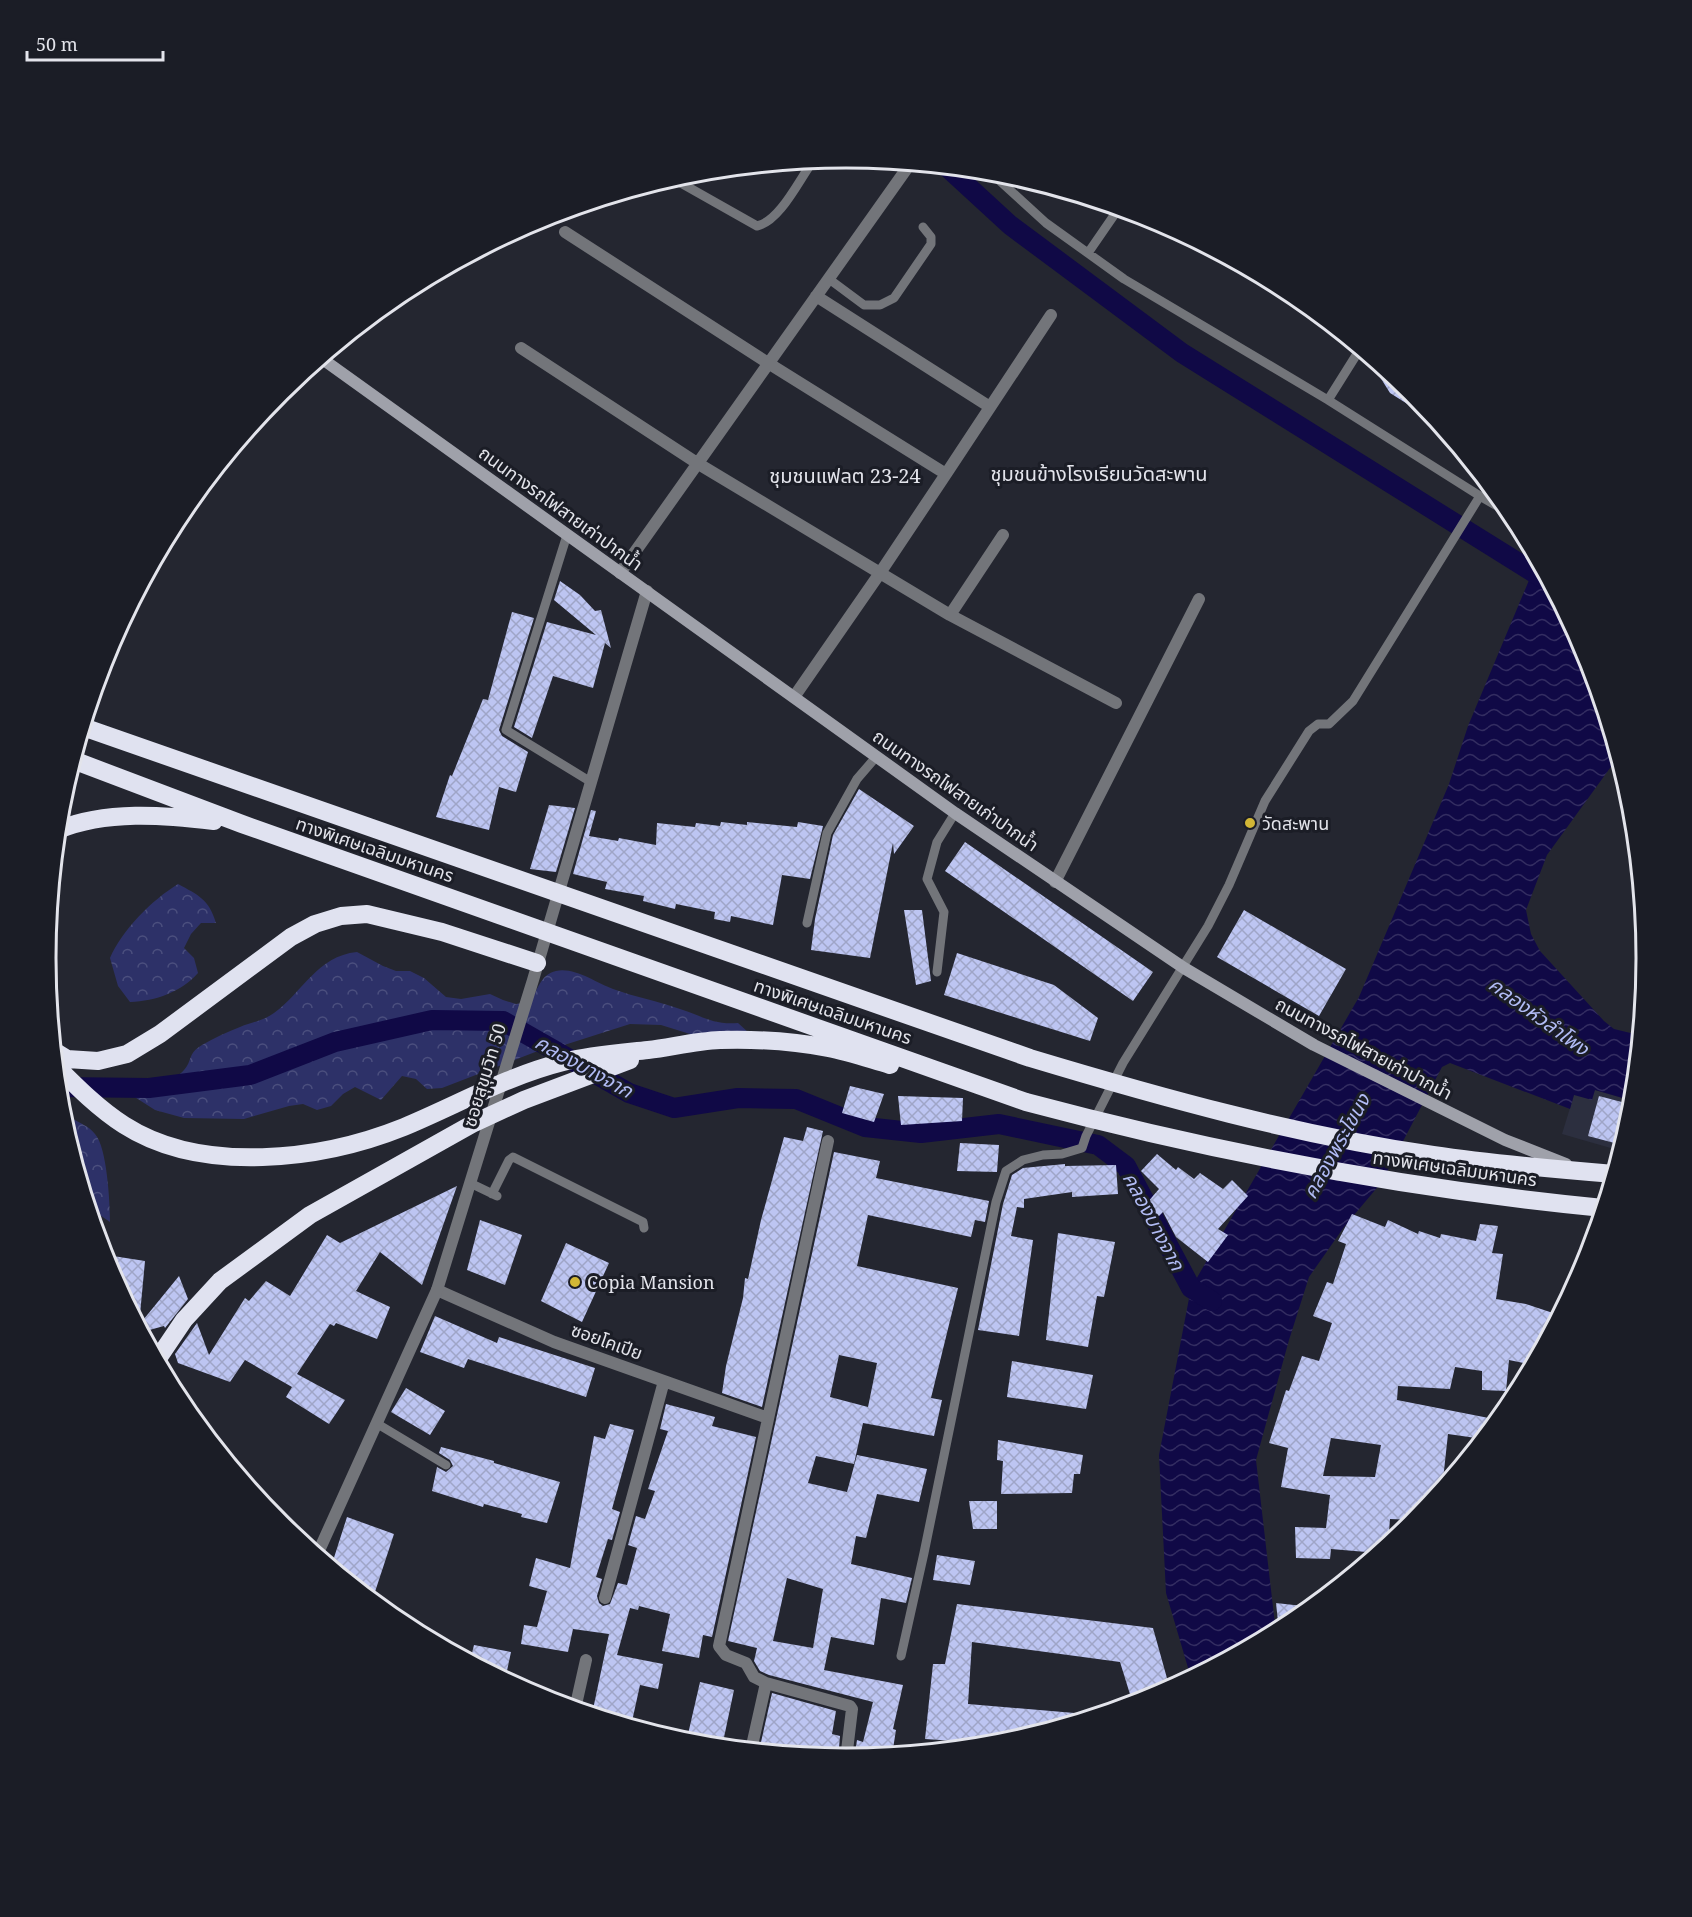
<svg xmlns="http://www.w3.org/2000/svg" width="1692" height="1917" viewBox="0 0 1692 1917" font-family="'Noto Serif','Noto Sans Thai',serif">
<style>
.built{fill:#2c2f3f}
.forest{fill:url(#forest-crowns)}
.water{fill:url(#water-waves)}
.lines{fill:none;stroke-linecap:round;stroke-linejoin:round}
.canal{stroke:#100946;stroke-width:20}
.building{fill:url(#building-cross-hatch);fill-rule:evenodd}
.service{stroke:#73757a;stroke-width:9}
.minor{stroke:#73757a;stroke-width:12}
.tertiary{stroke:#73757a;stroke-width:12}
.secondary{stroke:#9fa1aa;stroke-width:12}
.motorway{stroke:#e0e2f0;stroke-width:18}
.poi-dot{fill:#d2b736;stroke:#1b1d26;stroke-width:2}
.labels{text-anchor:middle;dominant-baseline:central;stroke-width:6;stroke-linejoin:round;paint-order:stroke}
.street-label{font-size:18px;fill:#e3e4eb;stroke:#1b1d26}
.poi-label{font-size:18px;fill:#e3e4eb;stroke:#1b1d26;text-anchor:start}
.neighbourhood-label{font-size:20px;fill:#e3e4eb;stroke:#1b1d26}
.water-label{font-size:20px;font-style:italic;fill:#b1bbf4;stroke:#1b1d26}
.rim{fill:none;stroke:#e3e4eb;stroke-width:3}
</style>
<defs>
<pattern id="forest-crowns" width="20" height="18" patternUnits="userSpaceOnUse" patternTransform="scale(1.5)"><rect width="20" height="18" fill="#2d3168"/><path d="M2 6a3 3 0 1 1 6 0M12 15a3 3 0 1 1 6 0" fill="none" stroke="#4b4f7e"/></pattern>
<pattern id="water-waves" width="16" height="10" patternUnits="userSpaceOnUse" patternTransform="scale(1.5)"><rect width="16" height="10" fill="#100946"/><path d="M0 5q4-4 8 0t8 0" fill="none" stroke="#332d61"/></pattern>
<pattern id="building-cross-hatch" width="8" height="8" patternUnits="userSpaceOnUse" patternTransform="scale(1.5)"><rect width="8" height="8" fill="#bdc5f2"/><path d="M0 0l8 8M0 8l8-8" fill="none" stroke="#9fa5c7"/></pattern>
</defs>
<rect width="100%" height="100%" fill="#242630"/>
<!-- built -->
<path class="built" d="M 1595,1090 L 1633,1101 L 1632,1115 L 1621,1151 L 1562,1134 L 1574,1095 Z"/>
<!-- forest -->
<path class="forest" d="M 178,884 C 198,895 209,899 216,923 L 201,923 L 191,934 L 184,948 L 194,958 L 198,973 C 181,992 156,1001 130,1002 L 118,986 L 110,958 C 122,930 152,900 178,884 Z
M 357,952 L 383,966 L 396,971 L 410,971 L 424,978 L 446,997 L 461,999 L 490,994 L 503,1000 L 516,1004 L 531,1002 C 537,990 541,974 556,971 C 575,967 596,983 613,989 C 635,997 658,1001 680,1009 C 702,1016 713,1025 738,1023 L 749,1033 L 703,1038 L 661,1025 L 630,1024 L 558,1047 L 543,1049 L 442,1088 L 427,1089 L 416,1079 L 402,1076 L 381,1100 L 355,1087 L 343,1094 L 331,1106 L 317,1110 L 303,1104 L 289,1106 L 244,1119 L 184,1118 L 155,1110 L 130,1094 C 145,1089 174,1082 184,1070 C 193,1060 187,1054 202,1045 C 214,1038 227,1032 240,1027 C 252,1022 263,1021 274,1013 C 303,992 317,956 357,952 Z
M 60,1108 L 62,1108 C 65,1111 68,1115 72,1118 C 80,1124 88,1125 95,1134 C 107,1147 110,1203 110,1222 L 88,1207 Z"/>
<!-- water -->
<path class="water" d="M 1539,563 L 1586,652 L 1618,757 L 1547,855 L 1526,910 L 1531,934 L 1540,951 L 1604,1021 L 1614,1029 L 1639,1035 L 1633,1101 L 1595,1090 L 1592,1100 L 1574,1095 L 1570,1109 L 1450,1063 L 1442,1067 L 1381,1183 L 1344,1227 L 1309,1277 L 1289,1340 L 1256,1460 L 1276,1633 L 1191,1678 L 1166,1593 L 1159,1455 L 1191,1288 L 1359,997 L 1449,784 L 1468,726 L 1532,573 Z"/>
<g class="lines">
<!-- canal -->
<path class="canal" d="M 948,168 L 1010,225 L 1182,353 L 1549,582
M 58,1087 L 149,1088 L 250,1075 L 335,1042 L 432,1020 L 503,1021 L 629,1093 L 674,1108 L 738,1098 L 796,1099 L 865,1127 L 921,1133 L 999,1124 L 1098,1145 L 1126,1166 L 1191,1288 L 1212,1301"/>
</g>
<!-- building -->
<path class="building" d="M 1372,359 L 1413,392 L 1428,411 L 1425,415 L 1390,393 L 1370,361 Z
M 560,581 L 580,595 L 595,611 L 601,610 L 611,648 L 605,643 L 593,688 L 553,676 L 532,738 L 514,727 L 547,622 L 596,635 L 554,600 Z
M 512,612 L 534,618 L 499,730 L 502,736 L 528,752 L 516,792 L 499,787 L 489,830 L 436,817 L 450,775 L 452,776 L 483,699 L 488,700 Z
M 859,789 L 914,826 L 894,854 L 893,843 L 870,958 L 811,950 L 815,919 L 833,835 Z
M 549,805 L 575,808 L 556,872 L 530,869 Z
M 591,810 L 596,811 L 589,836 L 618,841 L 619,838 L 656,845 L 657,823 L 695,827 L 696,823 L 720,826 L 721,822 L 747,825 L 747,822 L 797,827 L 798,822 L 823,826 L 810,879 L 782,875 L 773,925 L 731,916 L 730,922 L 714,919 L 715,912 L 676,904 L 675,909 L 643,901 L 644,896 L 605,889 L 607,882 L 573,874 Z
M 965,842 L 1153,972 L 1133,1001 L 945,871 Z
M 904,910 L 922,910 L 931,981 L 916,985 Z
M 1244,910 L 1346,969 L 1319,1016 L 1217,957 Z
M 957,953 L 1054,985 L 1098,1018 L 1090,1041 L 944,995 Z
M 850,1086 L 884,1094 L 874,1122 L 842,1113 Z
M 898,1096 L 963,1098 L 962,1121 L 901,1125 Z
M 1599,1096 L 1633,1105 L 1622,1145 L 1588,1136 Z
M 807,1127 L 823,1131 L 762,1407 L 722,1393 L 726,1366 L 743,1298 L 745,1278 L 748,1279 L 761,1220 L 784,1137 L 803,1141 Z
M 960,1143 L 999,1145 L 997,1172 L 957,1171 Z
M 834,1152 L 880,1161 L 876,1178 L 989,1201 L 985,1222 L 975,1220 L 971,1237 L 868,1215 L 857,1266 L 958,1288 L 931,1398 L 942,1400 L 934,1436 L 863,1423 L 854,1464 L 816,1456 L 808,1483 L 847,1492 L 857,1455 L 927,1469 L 919,1502 L 877,1494 L 866,1538 L 856,1536 L 851,1564 L 912,1578 L 906,1603 L 881,1598 L 874,1645 L 831,1637 L 824,1670 L 903,1685 L 893,1729 L 896,1730 L 892,1755 L 854,1759 L 857,1740 L 863,1742 L 873,1702 L 769,1675 L 760,1671 L 754,1661 L 757,1648 L 728,1641 ZM 839,1355 L 877,1363 L 868,1407 L 830,1397 ZM 787,1578 L 823,1589 L 813,1648 L 773,1641 Z
M 1157,1154 L 1176,1170 L 1178,1167 L 1194,1179 L 1200,1173 L 1223,1189 L 1232,1180 L 1248,1196 L 1218,1229 L 1228,1235 L 1208,1262 L 1176,1237 L 1163,1212 L 1158,1217 L 1146,1204 L 1159,1189 L 1141,1171 Z
M 1065,1164 L 1065,1166 L 1116,1165 L 1118,1194 L 1072,1197 L 1072,1192 L 1024,1199 L 1024,1208 L 1017,1207 L 1011,1236 L 1033,1240 L 1019,1336 L 978,1330 L 1003,1204 L 1012,1175 L 1023,1168 Z
M 457,1186 L 422,1285 L 380,1252 L 356,1291 L 390,1307 L 377,1339 L 336,1323 L 334,1326 L 330,1324 L 297,1374 L 345,1400 L 329,1424 L 286,1397 L 292,1387 L 245,1360 L 230,1382 L 178,1363 L 175,1354 L 197,1323 L 209,1355 L 245,1298 L 249,1301 L 266,1281 L 290,1296 L 327,1235 L 340,1243 Z
M 1352,1214 L 1385,1227 L 1388,1220 L 1418,1234 L 1419,1231 L 1440,1238 L 1441,1234 L 1476,1241 L 1480,1224 L 1498,1226 L 1492,1253 L 1503,1254 L 1496,1299 L 1526,1304 L 1559,1315 L 1546,1340 L 1543,1339 L 1540,1351 L 1533,1365 L 1509,1360 L 1506,1391 L 1482,1390 L 1482,1371 L 1455,1367 L 1450,1389 L 1398,1386 L 1397,1400 L 1499,1420 L 1483,1439 L 1448,1434 L 1442,1489 L 1416,1520 L 1390,1519 L 1388,1545 L 1378,1553 L 1331,1549 L 1330,1559 L 1296,1558 L 1295,1527 L 1326,1528 L 1330,1495 L 1281,1487 L 1288,1448 L 1269,1443 L 1286,1390 L 1289,1391 L 1302,1356 L 1319,1361 L 1332,1323 L 1313,1316 L 1327,1282 L 1333,1284 L 1346,1244 L 1338,1241 ZM 1331,1438 L 1381,1445 L 1375,1477 L 1323,1476 Z
M 480,1220 L 522,1235 L 505,1285 L 467,1270 Z
M 1058,1233 L 1115,1242 L 1104,1297 L 1097,1296 L 1088,1347 L 1046,1340 Z
M 566,1243 L 609,1263 L 582,1322 L 541,1301 Z
M 113,1256 L 145,1261 L 139,1325 L 179,1276 L 188,1299 L 165,1328 L 164,1326 L 142,1332 L 109,1270 Z
M 435,1316 L 497,1343 L 499,1337 L 595,1368 L 586,1397 L 468,1359 L 464,1368 L 420,1352 Z
M 1012,1361 L 1093,1375 L 1086,1409 L 1007,1397 Z
M 406,1388 L 445,1411 L 430,1435 L 391,1412 Z
M 666,1404 L 715,1417 L 712,1426 L 756,1437 L 712,1637 L 703,1635 L 699,1658 L 662,1651 L 670,1614 L 639,1606 L 638,1610 L 630,1608 L 617,1655 L 663,1664 L 658,1689 L 640,1685 L 631,1726 L 592,1714 L 609,1634 L 573,1629 L 568,1652 L 521,1644 L 524,1625 L 537,1627 L 547,1591 L 529,1586 L 536,1558 L 570,1568 L 594,1436 L 605,1439 L 610,1424 L 634,1430 L 612,1509 L 620,1512 L 612,1540 L 608,1539 L 596,1577 L 602,1579 L 597,1596 L 599,1603 L 603,1606 L 610,1604 L 618,1583 L 627,1585 L 637,1548 L 628,1545 L 636,1516 L 645,1519 L 655,1491 L 648,1489 L 668,1431 L 660,1429 Z
M 998,1440 L 1083,1455 L 1080,1474 L 1074,1474 L 1072,1493 L 1001,1494 L 1003,1461 L 997,1460 Z
M 441,1447 L 494,1461 L 494,1463 L 560,1482 L 547,1523 L 521,1517 L 522,1514 L 484,1504 L 483,1507 L 432,1491 L 437,1467 L 446,1472 L 453,1466 L 450,1460 L 439,1453 Z
M 969,1501 L 997,1501 L 997,1529 L 973,1529 Z
M 347,1517 L 394,1534 L 372,1601 L 331,1567 Z
M 937,1555 L 975,1561 L 970,1585 L 933,1580 Z
M 1276,1603 L 1312,1607 L 1291,1625 L 1279,1631 Z
M 957,1604 L 1153,1628 L 1170,1689 L 1152,1699 L 1133,1704 L 1120,1662 L 972,1642 L 968,1704 L 1098,1715 L 1002,1744 L 925,1739 L 933,1664 L 945,1664 Z
M 474,1645 L 511,1652 L 505,1680 L 470,1661 Z
M 700,1682 L 734,1690 L 722,1747 L 686,1743 Z
M 772,1693 L 836,1711 L 832,1734 L 840,1736 L 838,1759 L 759,1751 Z"/>
<g class="lines">
<!-- service -->
<path class="service" d="M 990,172 L 1046,223 L 1124,279 L 1328,400 L 1480,496
M 672,178 L 757,226 C 780,221 799,180 813,161
M 1088,253 L 1119,208
M 829,279 L 864,305 L 880,305 L 894,298 L 931,244 L 931,237 L 923,227
M 1328,400 L 1360,349
M 567,535 L 506,730 L 591,782
M 807,923 L 827,833 L 857,779 L 876,757
M 937,972 L 944,912 L 927,879 L 937,842 L 955,813
M 470,1183 L 497,1196
M 492,1194 L 509,1160 L 513,1157 L 643,1222 L 644,1228
M 376,1423 L 446,1465
M 901,1656 L 924,1553 L 996,1202 L 1006,1171 L 1023,1160 L 1043,1155 L 1062,1154 L 1082,1148 L 1086,1136 L 1123,1063 L 1208,926 L 1229,885 L 1265,801 L 1309,731 L 1318,724 L 1329,724 L 1353,701 L 1480,496 L 1514,516"/>
<!-- minor -->
<path class="minor" d="M 565,232 L 768,363 L 946,474 L 1051,315
M 816,296 L 990,407
M 521,348 L 697,463 L 880,573 L 946,474
M 620,573 L 910,164
M 950,615 L 1003,535
M 794,697 L 880,573 L 950,615 L 1116,703
M 1055,882 L 1199,599
M 828,1141 L 719,1646 L 726,1655 L 746,1663 L 754,1677 L 766,1683 L 850,1706 L 852,1709 L 846,1759
M 437,1290 L 554,1342 L 768,1418
M 605,1598 L 664,1381
M 575,1709 L 586,1660
M 751,1750 L 766,1683"/>
<!-- tertiary -->
<path class="tertiary" d="M 317,1555 L 437,1290 L 533,980 L 647,591"/>
<!-- secondary -->
<path class="secondary" d="M 321,358 L 955,813 L 1184,968 L 1314,1045 L 1505,1140 L 1566,1164"/>
<!-- motorway -->
<path class="motorway" d="M 83,727 L 1030,1058 C 1163,1098 1296,1135 1433,1155 C 1493,1164 1553,1169 1614,1174
M 73,760 L 242,824 L 1026,1102 C 1217,1153 1406,1189 1603,1208
M 58,830 C 106,810 164,815 214,821
M 54,1051 L 67,1059 L 98,1061 L 127,1054 L 160,1034 L 291,937 L 315,924 L 341,916 L 367,914 L 442,932 L 537,963
M 56,1066 C 77,1087 99,1109 124,1125 C 202,1175 322,1160 404,1127 C 457,1105 507,1076 563,1062 C 591,1055 620,1053 648,1050 C 672,1047 696,1041 720,1040 C 756,1039 793,1041 828,1048 C 849,1052 869,1059 890,1065
M 157,1360 L 184,1320 L 220,1281 L 310,1215 L 474,1123 L 524,1100 L 630,1060"/>
</g>
<!-- markers -->
<g class="poi-dot">
<circle cx="1250" cy="823" r="6"/>
<circle cx="575" cy="1282" r="6"/>
</g>
<g class="labels">
<!-- street labels -->
<g class="street-label">
<text transform="translate(561 508) rotate(36)">ถนนทางรถไฟสายเก่าปากน้ำ</text>
<text transform="translate(956 790) rotate(35)">ถนนทางรถไฟสายเก่าปากน้ำ</text>
<text transform="translate(375 849) rotate(19)">ทางพิเศษเฉลิมมหานคร</text>
<text transform="translate(833 1011) rotate(19)">ทางพิเศษเฉลิมมหานคร</text>
<text transform="translate(1364 1048) rotate(28)">ถนนทางรถไฟสายเก่าปากน้ำ</text>
<text transform="translate(484 1075) rotate(-73)">ซอยสุขุมวิท 50</text>
<text transform="translate(1455 1168) rotate(8)">ทางพิเศษเฉลิมมหานคร</text>
<text transform="translate(607 1341) rotate(20)">ซอยโคเปีย</text>
</g>
<!-- poi labels -->
<g class="poi-label">
<text x="1262" y="823">วัดสะพาน</text>
<text x="587" y="1282">Copia Mansion</text>
</g>
<!-- neighbourhood labels -->
<g class="neighbourhood-label">
<text x="1099" y="473">ชุมชนข้างโรงเรียนวัดสะพาน</text>
<text x="845" y="475">ชุมชนแฟลต 23-24</text>
</g>
<!-- water labels -->
<g class="water-label">
<text transform="translate(1539 1016) rotate(36)">คลองหัวลำโพง</text>
<text transform="translate(584 1066) rotate(29)">คลองบางจาก</text>
<text transform="translate(1336 1146) rotate(-61)">คลองพระโขนง</text>
<text transform="translate(1154 1221) rotate(62)">คลองบางจาก</text>
</g>
</g>
<!-- crop -->
<path d="M0 0H1692V1917H0ZM56 958a790 790 0 1 1 1580 0a790 790 0 1 1-1580 0Z" fill="#1b1d26" fill-rule="evenodd"/>
<path class="rim" d="M56 958a790 790 0 1 1 1580 0a790 790 0 1 1-1580 0Z"/>
<!-- scale -->
<path d="M27 51v9h136v-9" fill="none" stroke="#e3e4eb" stroke-width="3"/>
<text x="36" y="51" font-size="18" fill="#e3e4eb" stroke="#1b1d26" stroke-width="4.5" paint-order="stroke">50 m</text>
</svg>
